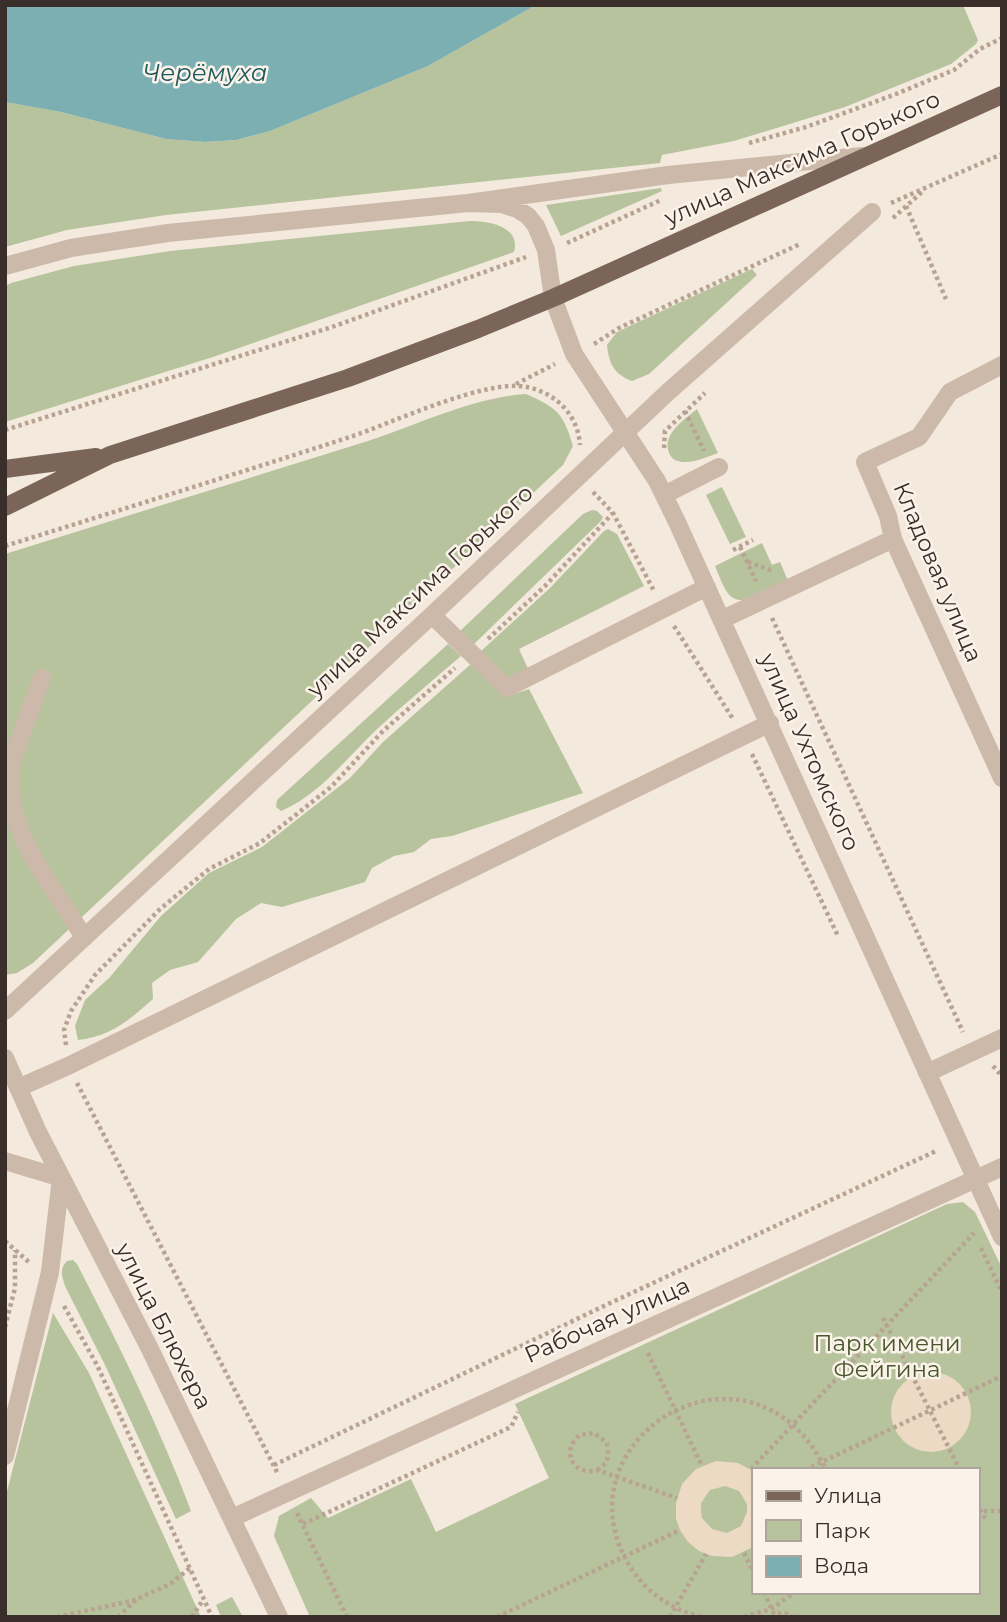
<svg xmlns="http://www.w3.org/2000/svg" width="1007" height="1622" viewBox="0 0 1007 1622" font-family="Montserrat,sans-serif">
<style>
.green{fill:#b6c39d;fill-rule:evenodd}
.plaza{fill:#ecdac4;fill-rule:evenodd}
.water{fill:#7bafb2}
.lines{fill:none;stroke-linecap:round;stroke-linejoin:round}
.path{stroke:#b8a393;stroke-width:4.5;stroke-dasharray:3.5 3.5;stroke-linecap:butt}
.minor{stroke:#ccb9a9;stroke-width:18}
.major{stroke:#7b6559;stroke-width:18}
.labels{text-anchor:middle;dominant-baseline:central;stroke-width:5;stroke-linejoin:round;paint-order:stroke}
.street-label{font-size:23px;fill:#392e29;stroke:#fbf3ea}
.park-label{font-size:23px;fill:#48582c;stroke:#fbf3ea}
.water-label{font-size:24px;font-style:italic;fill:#1d585c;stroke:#fbf3ea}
</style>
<rect width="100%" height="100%" fill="#f3e9dd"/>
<!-- green -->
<path class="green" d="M 536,5 L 963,5 L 978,40 L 976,44 L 951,64 L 845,107 L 734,141 L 662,155 L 660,163 L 166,215 L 67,230 L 5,247 L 5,102 L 61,112 L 166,139 L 205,142 L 236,140 L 270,131 L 428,66 Z
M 661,188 L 662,191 L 561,236 L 546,205 Z
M 470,221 C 488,221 521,226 514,252 L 213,357 L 5,422 L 5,286 L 11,283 L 74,266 L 170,251 Z
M 752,269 L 757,275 L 649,374 L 632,381 C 614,374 609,364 607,345 L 617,332 Z
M 526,394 C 557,408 563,412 573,446 L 563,465 L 33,963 L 17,973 L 5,975 L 5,554 C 126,516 247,479 368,441 C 420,424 471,398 526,394 Z
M 697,409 L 718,453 C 707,457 696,462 685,462 C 678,462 673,460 670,455 C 660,435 684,420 697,409 Z
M 722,487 L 746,537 L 730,544 L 706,495 Z
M 592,510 L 597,511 L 603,517 L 601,521 L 472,646 L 459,632 L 583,514 Z
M 608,529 L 617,534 L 644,586 L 519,649 L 529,671 L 506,682 L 479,653 L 550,588 L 604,531 Z
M 762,543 L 772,565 L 780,562 L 789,583 C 773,590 740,612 727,592 C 722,585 719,575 715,566 Z
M 448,644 L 461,656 C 432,681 403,705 375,731 C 346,759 319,795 281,811 L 276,807 L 277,800 Z
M 471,664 L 505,697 L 529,689 L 583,793 L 452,836 L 431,839 L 414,852 L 394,856 L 372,868 L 365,882 L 282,907 L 261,903 L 236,919 L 198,962 L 170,970 L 152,983 L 153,999 C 129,1020 112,1036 78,1040 L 75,1026 L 85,1000 L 110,977 L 161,916 L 209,873 L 262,847 L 350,778 L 383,742 Z
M 963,1202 L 975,1212 L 1002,1268 L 1002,1617 L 310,1617 L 274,1536 L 279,1516 L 311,1498 L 328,1518 L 411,1479 L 436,1532 L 549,1478 L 515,1404 L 947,1204 ZM 753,1470 L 977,1470 L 977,1592 L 753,1592 Z
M 73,1260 L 77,1264 C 119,1345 159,1426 191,1511 L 176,1519 L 105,1365 L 65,1286 C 62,1276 59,1269 67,1261 Z
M 53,1313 L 89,1373 L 201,1617 L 5,1617 L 5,1499 Z
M 232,1597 L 243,1617 L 221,1617 L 216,1605 Z"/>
<!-- plaza -->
<path class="plaza" d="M891 1412a40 40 0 1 1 80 0a40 40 0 1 1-80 0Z
M 716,1461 L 738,1463 L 753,1471 L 753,1547 L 732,1557 L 712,1556 L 699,1551 L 688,1542 L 680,1530 L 676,1519 L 676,1503 L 682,1484 L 696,1469 ZM 725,1486 L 739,1491 L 747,1504 L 747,1512 L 741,1526 L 727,1533 L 712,1529 L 702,1518 L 701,1510 L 701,1503 L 710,1490 Z"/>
<!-- water -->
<path class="water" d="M 5,5 L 536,5 L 428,66 L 270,131 L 236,140 L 205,142 L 166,139 L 61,112 L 5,102 Z"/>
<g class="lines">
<!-- path -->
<path class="path" d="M 749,143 L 806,127 L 896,94 L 954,70 L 980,49 L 1002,38
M 891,203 L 1002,154
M 906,206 L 946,299
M 893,218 L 923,191
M 567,243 L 661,200
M 594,344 L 619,328 L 800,244
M 516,384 L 555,364
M 685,411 L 704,451
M 5,430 L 332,327 L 526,257
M 664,448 L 665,431 L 705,393
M 593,492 L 613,513 L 654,591
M 5,546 C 120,510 236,474 350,437 C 392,423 487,378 527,387 C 556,393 578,415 580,445
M 740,547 L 756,581
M 733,550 L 753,540
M 748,562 L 773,571
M 772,618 L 963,1032
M 674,626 L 733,719
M 488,639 L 545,586 L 613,513
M 752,754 L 838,936
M 66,1045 L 64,1030 L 71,1011 L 95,975 L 160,909 L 209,869 L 260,843 L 331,787 L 383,731 L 455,668
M 993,1066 L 1002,1076
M 77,1083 L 278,1474
M 5,1241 L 31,1264
M 981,1248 L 1002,1292
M 64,1306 L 97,1365 L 212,1617
M 883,1318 L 960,1470
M 5,1327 L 15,1288 L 15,1250
M 648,1353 L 702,1466
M 274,1465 L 608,1304 L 936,1151
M 751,1469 L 974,1233
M 597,1470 C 609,1464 610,1453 606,1442 L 594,1433 L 580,1435 C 560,1450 573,1477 597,1470 L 677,1498
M 805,1470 L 1002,1376
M 977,1503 L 986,1520
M 977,1511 L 1002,1511
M 297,1513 L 347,1617
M 303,1524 L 511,1427 L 518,1412
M 744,1553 L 753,1571
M 764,1592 L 774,1614 L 785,1613 L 793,1617
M 57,1617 L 136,1600
M 118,1617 L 137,1599 L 170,1584 L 190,1568
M 192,1617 L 203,1600
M 497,1617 L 680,1530
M 670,1617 L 706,1554
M 701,1617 C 667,1608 640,1588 624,1556 C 563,1432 753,1322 826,1470
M 744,1617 L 771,1609 L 795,1592"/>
<!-- minor -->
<path class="minor" d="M 468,203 L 502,204 L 517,209 L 528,216 L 536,226 L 546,250 L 553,298 L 574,354 L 657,481 L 677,522 L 1002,1237
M 5,266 L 71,248 L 168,233 L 468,203 L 668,175 L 862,156
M 1002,365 L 950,392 L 919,437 L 865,462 L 888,516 L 893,539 L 1002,778
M 664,495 L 719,467
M 432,615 L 507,688 L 707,587
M 723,619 L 893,539
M 42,678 L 11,763 C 1,831 53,883 84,938
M 5,1011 L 432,615 L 668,392 L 872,212
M 5,1058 L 38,1132 L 149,1347 L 279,1617
M 927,1073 L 1002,1038
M 18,1088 L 68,1066 L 770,723
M 5,1161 L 61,1178 L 50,1272 L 5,1456
M 232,1518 L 1002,1167"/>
<!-- major -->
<path class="major" d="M 5,469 L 96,457
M 5,507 L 110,455 L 348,378 L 478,329 L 553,298 L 1002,95"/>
</g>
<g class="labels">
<!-- street labels -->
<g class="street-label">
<text transform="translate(802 158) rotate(-24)">улица Максима Горького</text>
<text transform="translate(938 572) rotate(67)">Кладовая улица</text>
<text transform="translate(420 591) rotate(-43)">улица Максима Горького</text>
<text transform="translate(810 752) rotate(66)">улица Ухтомского</text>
<text transform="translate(607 1320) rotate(-24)">Рабочая улица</text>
<text transform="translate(164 1326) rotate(63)">улица Блюхера</text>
</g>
<!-- park labels -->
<g class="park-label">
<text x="887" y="1343">Парк имени<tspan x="887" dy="26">Фейгина</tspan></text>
</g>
<!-- water labels -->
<g class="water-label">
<text x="205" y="72">Черёмуха</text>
</g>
</g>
<!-- border -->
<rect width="1007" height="1622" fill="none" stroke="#392e29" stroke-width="14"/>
<!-- legend -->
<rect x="752" y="1468" width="228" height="126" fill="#fbf3ea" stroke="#ada49d" stroke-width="2"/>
<rect x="766" y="1491" width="35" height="10" fill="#7b6559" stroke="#ada49d" stroke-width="2"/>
<text x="814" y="1503" font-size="21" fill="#392e29">Улица</text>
<rect x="766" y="1520" width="35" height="21" fill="#b6c39d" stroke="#ada49d" stroke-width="2"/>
<text x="814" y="1538" font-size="21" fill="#392e29">Парк</text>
<rect x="766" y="1556" width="35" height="21" fill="#7bafb2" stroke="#ada49d" stroke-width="2"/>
<text x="814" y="1573" font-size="21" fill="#392e29">Вода</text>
</svg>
